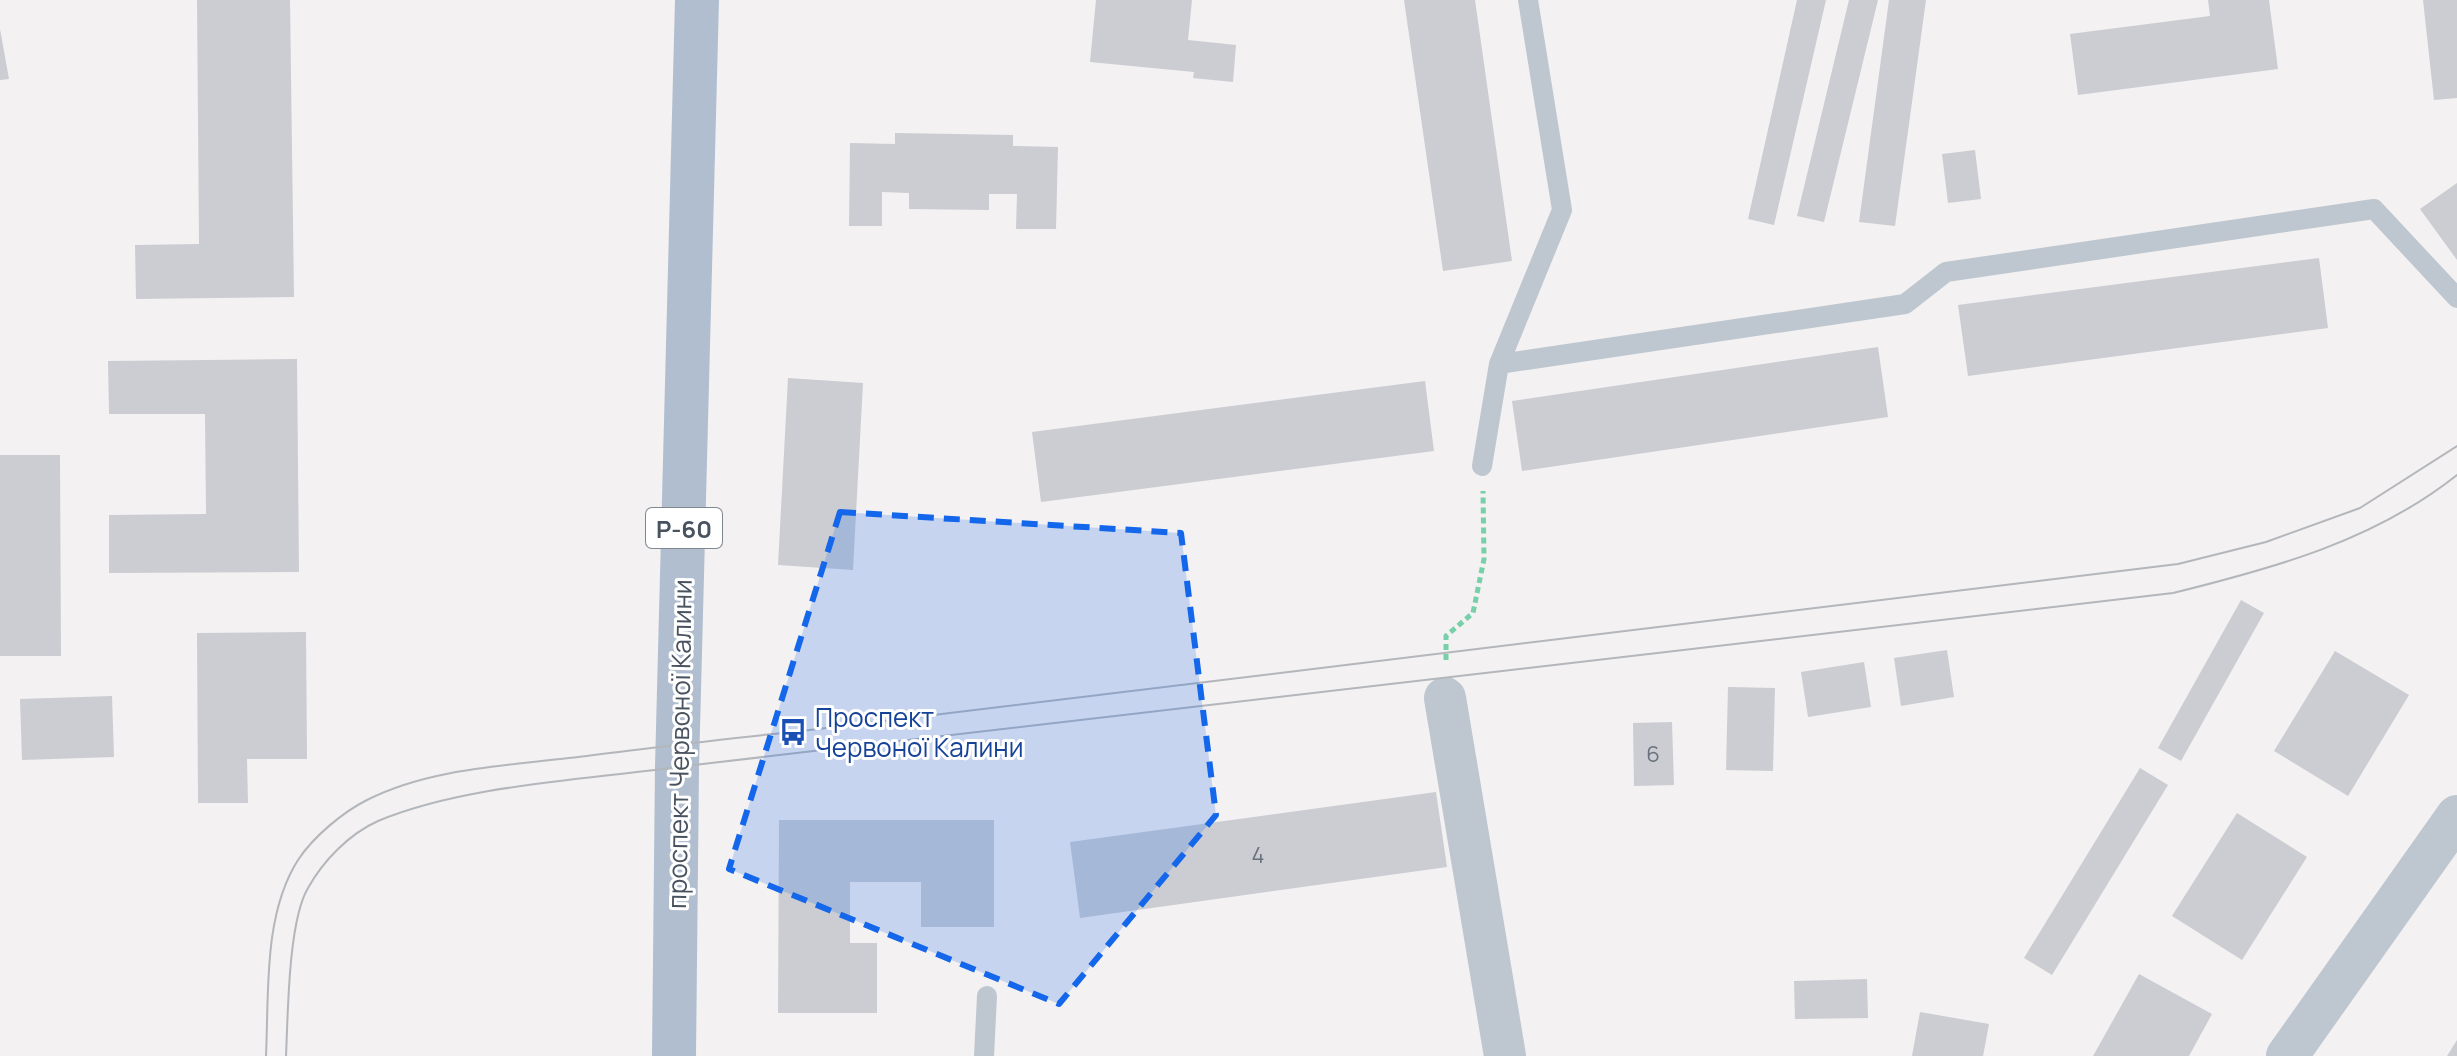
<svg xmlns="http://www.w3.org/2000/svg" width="2457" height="1056" viewBox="0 0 2457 1056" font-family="Manrope,sans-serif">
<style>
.building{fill:#cbcdd3}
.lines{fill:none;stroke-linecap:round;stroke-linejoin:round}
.path{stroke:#76d0a9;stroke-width:5;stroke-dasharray:6 4;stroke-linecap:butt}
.service{stroke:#bec7d0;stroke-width:20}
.minor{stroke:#bec7d0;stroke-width:42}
.primary{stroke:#b0bed0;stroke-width:44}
.tram{stroke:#b3b6bb;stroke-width:2}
.marked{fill:#1466ea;fill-opacity:0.2;stroke:#1466ea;stroke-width:6;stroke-dasharray:16 10;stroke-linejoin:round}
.labels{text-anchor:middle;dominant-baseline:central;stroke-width:6;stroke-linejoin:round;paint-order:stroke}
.number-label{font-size:22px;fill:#69727c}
.shield{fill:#fff;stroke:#7f878f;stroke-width:2}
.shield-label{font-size:24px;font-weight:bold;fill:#48535f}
.transit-label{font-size:26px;fill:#164399;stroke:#fff;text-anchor:start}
.street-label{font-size:26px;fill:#48535f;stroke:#fff}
</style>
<rect width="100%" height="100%" fill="#f3f1f1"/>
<!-- building -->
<path class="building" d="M 197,0 L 290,0 L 294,297 L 136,299 L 135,245 L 199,244 Z
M 1096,0 L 1192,0 L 1188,40 L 1236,45 L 1233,82 L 1193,78 L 1194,72 L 1090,62 Z
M 1404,0 L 1475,0 L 1512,261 L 1443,271 Z
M 1797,0 L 1826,0 L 1774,225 L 1748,219 Z
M 1849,0 L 1878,0 L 1824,222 L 1797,216 Z
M 1889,0 L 1926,0 L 1895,226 L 1859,222 Z
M 2208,0 L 2269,0 L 2278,69 L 2078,95 L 2070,34 L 2210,16 Z
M 2423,0 L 2457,0 L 2457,98 L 2434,100 Z
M 0,29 L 9,79 L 0,80 Z
M 895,133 L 1013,135 L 1013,146 L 1058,147 L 1056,229 L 1016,229 L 1017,194 L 989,194 L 989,210 L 909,209 L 909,193 L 882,192 L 882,226 L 849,226 L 850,143 L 895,144 Z
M 1975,150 L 1981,199 L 1948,203 L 1942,154 Z
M 2457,183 L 2457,260 L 2420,209 Z
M 2319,258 L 2328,328 L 1968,376 L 1958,305 Z
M 1878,347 L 1888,417 L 1522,471 L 1512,401 Z
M 297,359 L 299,572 L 109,573 L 109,515 L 206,514 L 205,414 L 109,414 L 108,361 Z
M 788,378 L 863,383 L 853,570 L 778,565 Z
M 1425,381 L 1434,451 L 1041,502 L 1032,432 Z
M 0,455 L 60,455 L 61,656 L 0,656 Z
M 2241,600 L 2264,613 L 2181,761 L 2158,748 Z
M 306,632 L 307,759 L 247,759 L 248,803 L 198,803 L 197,633 Z
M 1947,650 L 1954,697 L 1901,706 L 1894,658 Z
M 2335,651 L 2409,695 L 2348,796 L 2274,751 Z
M 1864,662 L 1871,707 L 1808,717 L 1801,672 Z
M 1728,687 L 1775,688 L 1773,771 L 1726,770 Z
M 112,696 L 114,757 L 22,760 L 20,699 Z
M 1672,722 L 1674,785 L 1634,786 L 1633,723 Z
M 2140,768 L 2168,785 L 2052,975 L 2024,958 Z
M 1436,792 L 1447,867 L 1080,918 L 1070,842 Z
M 2237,813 L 2307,857 L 2242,960 L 2172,916 Z
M 779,820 L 994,820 L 994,927 L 921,927 L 921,882 L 850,882 L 850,943 L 877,943 L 877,1013 L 778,1013 Z
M 2139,974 L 2212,1014 L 2189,1056 L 2093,1056 Z
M 1867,979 L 1868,1018 L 1795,1019 L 1794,981 Z
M 1920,1012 L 1989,1024 L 1983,1056 L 1912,1056 Z
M 2457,1040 L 2457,1056 L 2447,1056 Z"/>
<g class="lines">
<!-- path -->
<path class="path" d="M 1446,660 L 1446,636 L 1473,613 L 1484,559 L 1483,491"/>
<!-- service -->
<path class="service" d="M 1499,364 L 1562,210 L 1528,0
M 1482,466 L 1499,364 L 1905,304 L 1946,272 L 2374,209 L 2457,298
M 984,1056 L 987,996"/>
<!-- minor -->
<path class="minor" d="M 1445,698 L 1505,1056
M 2287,1056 L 2457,816"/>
<!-- primary -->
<path class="primary" d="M 674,1056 L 677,767 L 697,0"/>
<!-- tram -->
<path class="tram" d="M 266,1056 C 269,993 263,915 298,860 C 313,837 343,812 367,800 C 428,769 503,766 569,758 C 644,749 718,739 793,732 L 2178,564 L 2266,542 L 2360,508 L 2457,446
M 286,1056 C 288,1015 288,922 308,888 C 323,861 349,834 378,821 C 464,785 584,780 677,767 L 2173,593 C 2274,568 2374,541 2457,475"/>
</g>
<!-- marked area -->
<path class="marked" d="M 840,512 L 1181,533 L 1216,815 L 1059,1004 L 729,869 Z"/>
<!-- icons -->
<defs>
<g id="bus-bare" transform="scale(2.16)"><path d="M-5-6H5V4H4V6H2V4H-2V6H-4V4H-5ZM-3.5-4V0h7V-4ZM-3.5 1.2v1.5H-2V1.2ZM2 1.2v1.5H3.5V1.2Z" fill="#1a4fb4" stroke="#fff" stroke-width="2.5" paint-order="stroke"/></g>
</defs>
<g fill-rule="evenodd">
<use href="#bus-bare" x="793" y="732"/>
</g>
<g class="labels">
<!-- number labels -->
<g class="number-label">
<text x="1653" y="754">6</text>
<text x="1258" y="855">4</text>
</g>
<!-- shield labels -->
<rect class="shield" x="646" y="508" width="76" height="40" rx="6"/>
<g class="shield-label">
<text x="684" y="528">Р-60</text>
</g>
<!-- transit labels -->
<g class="transit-label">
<text x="815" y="717">Проспект<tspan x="815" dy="30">Червоної Калини</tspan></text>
</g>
<!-- street labels -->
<g class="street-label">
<text transform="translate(679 744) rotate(-89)">проспект Червоної Калини</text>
</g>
</g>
</svg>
